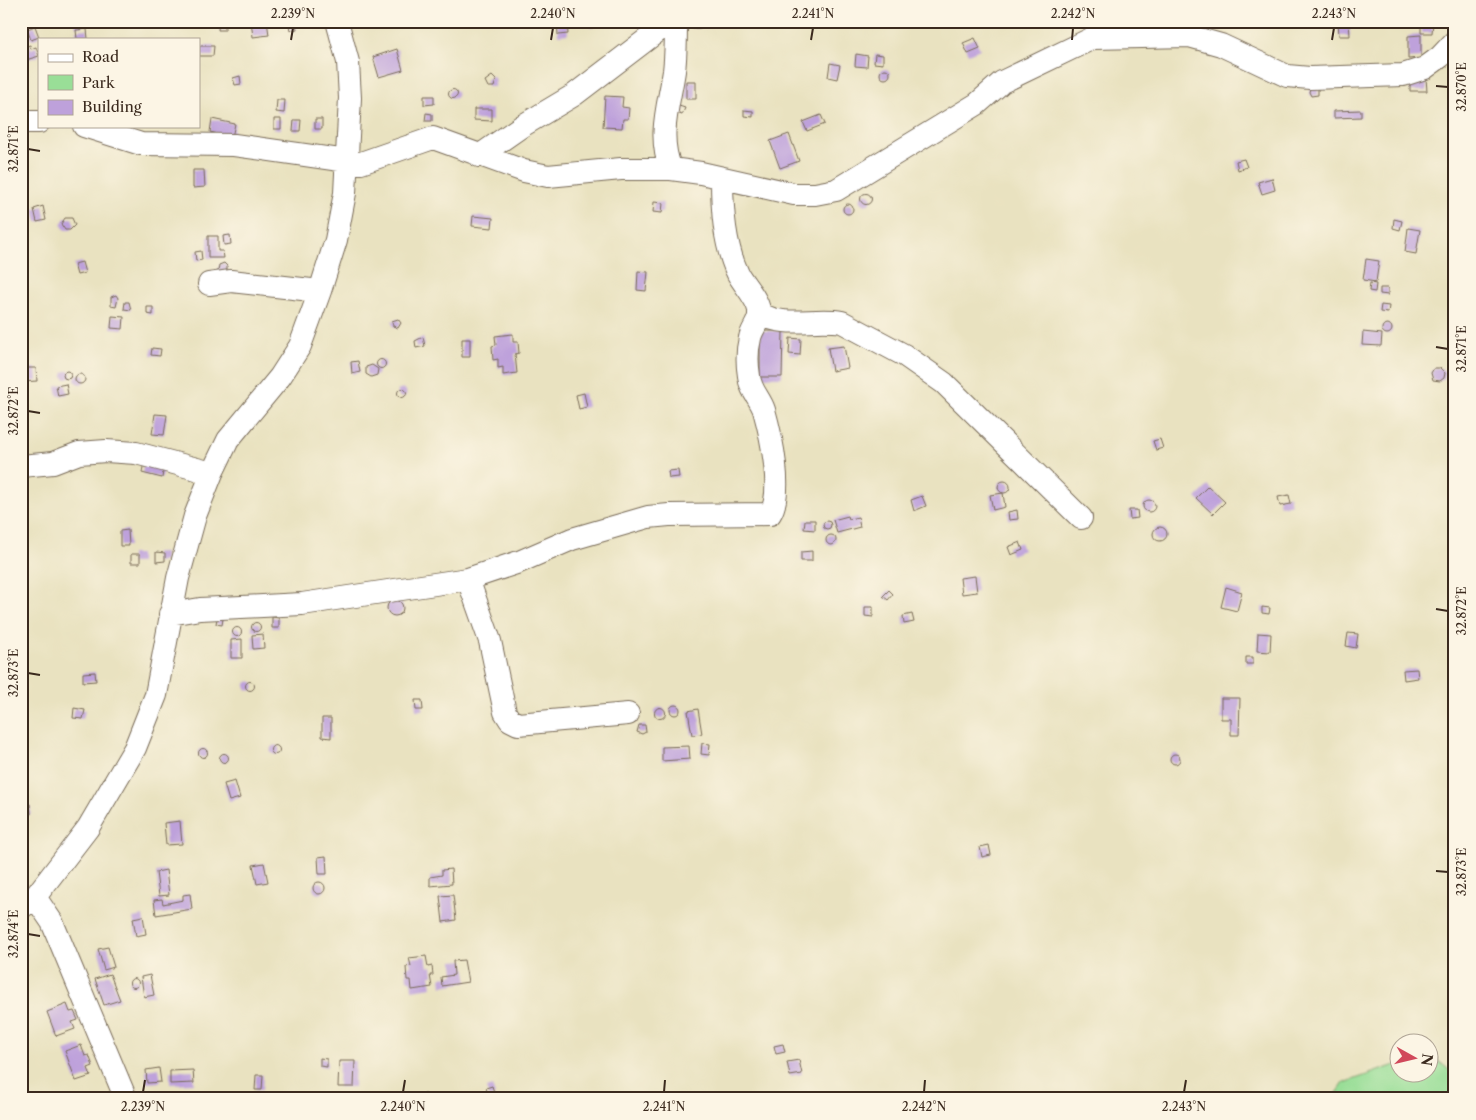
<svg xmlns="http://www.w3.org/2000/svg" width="1476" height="1120" viewBox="0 0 1476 1120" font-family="'Libre Caslon Text',serif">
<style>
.green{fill:#99de97;stroke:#6a845a}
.building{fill:#bea1db}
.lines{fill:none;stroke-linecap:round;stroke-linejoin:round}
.minor-casing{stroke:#786a57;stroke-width:24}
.minor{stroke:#fff;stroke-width:22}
.ticks{fill:none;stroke:#3b2a1e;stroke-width:2}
.neatline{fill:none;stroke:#3b2a1e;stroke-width:2}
.ticks-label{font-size:12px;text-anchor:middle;fill:#3b2a1e}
</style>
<rect width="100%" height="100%" fill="#fcf5e5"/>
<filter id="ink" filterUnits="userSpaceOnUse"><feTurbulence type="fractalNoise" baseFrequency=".02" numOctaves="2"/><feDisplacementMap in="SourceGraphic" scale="10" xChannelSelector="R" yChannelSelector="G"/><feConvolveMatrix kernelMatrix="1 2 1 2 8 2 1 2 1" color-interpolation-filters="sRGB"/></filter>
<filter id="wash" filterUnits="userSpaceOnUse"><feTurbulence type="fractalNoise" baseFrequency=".0096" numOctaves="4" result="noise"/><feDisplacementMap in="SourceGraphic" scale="20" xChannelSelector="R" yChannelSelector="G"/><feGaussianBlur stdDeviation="1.12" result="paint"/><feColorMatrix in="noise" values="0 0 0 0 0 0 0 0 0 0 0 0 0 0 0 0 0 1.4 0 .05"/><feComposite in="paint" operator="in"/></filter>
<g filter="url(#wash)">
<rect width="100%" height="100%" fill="#e9e2c0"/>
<!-- green -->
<path class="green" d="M 1429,1053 L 1455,1075 L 1455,1099 L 1333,1099 L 1344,1083 L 1398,1064 L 1398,1072 L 1428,1072 Z"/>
<g id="blocks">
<!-- building -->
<path class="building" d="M 75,21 L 83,21 L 83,26 L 76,27 Z
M 219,21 L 225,21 L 225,30 L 218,30 Z
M 251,21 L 267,21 L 269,35 L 253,37 Z
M 557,21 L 567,21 L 568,34 L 558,35 Z
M 587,21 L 597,21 L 598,24 L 591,28 Z
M 693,21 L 701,21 L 701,28 L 693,28 Z
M 1338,21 L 1349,21 L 1350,36 L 1339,36 Z
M 1421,21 L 1433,22 L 1432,33 L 1421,33 Z
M 295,22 L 297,29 L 290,31 L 289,23 Z
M 35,26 L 39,37 L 31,40 L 27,29 Z
M 87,29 L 88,39 L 77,39 L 76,30 Z
M 1421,35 L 1421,58 L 1408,59 L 1408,36 Z
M 975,38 L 980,49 L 968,54 L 963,43 Z
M 30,45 L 31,49 L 36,47 L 39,56 L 26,60 L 21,48 Z
M 199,46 L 214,46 L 213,56 L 199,56 Z
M 397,49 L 403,70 L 379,77 L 373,57 Z
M 856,54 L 868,56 L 867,67 L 855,66 Z
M 875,54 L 883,55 L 883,64 L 874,63 Z
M 830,63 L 840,65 L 837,79 L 828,77 Z
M880 74a5 5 0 1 1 10 0a5 5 0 1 1-10 0Z
M 240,76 L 241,84 L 235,85 L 233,78 Z
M 492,76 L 496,80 L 494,87 L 488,87 L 485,81 Z
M 1426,78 L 1427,91 L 1410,91 L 1410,79 Z
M 686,81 L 696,81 L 696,99 L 686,99 Z
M 1310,88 L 1318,88 L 1318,95 L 1311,96 L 1309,92 Z
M448.5 94a4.5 4.5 0 1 1 9 0a4.5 4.5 0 1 1-9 0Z
M 424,96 L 434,96 L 434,104 L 424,105 Z
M 605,96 L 623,97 L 622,107 L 629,108 L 628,119 L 623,119 L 622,128 L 603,127 Z
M 277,100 L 285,100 L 284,113 L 276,112 Z
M 673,104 L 685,108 L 682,115 L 671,111 Z
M 474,109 L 492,109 L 492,121 L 474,120 Z
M 744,110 L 753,111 L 753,117 L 744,116 Z
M 1361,110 L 1361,117 L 1334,118 L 1334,111 Z
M 426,113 L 432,114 L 432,121 L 425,121 Z
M 821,115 L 825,124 L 807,131 L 803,122 Z
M 212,119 L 235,124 L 232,137 L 210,132 Z
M 274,119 L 281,119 L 281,129 L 274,129 Z
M 315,119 L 322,119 L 322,129 L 315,129 Z
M 294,120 L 301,120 L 300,131 L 293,131 Z
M 789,134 L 799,161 L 780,168 L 770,141 Z
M 1244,159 L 1247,167 L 1238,170 L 1236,161 Z
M 193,170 L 204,170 L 205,187 L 193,188 Z
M 1272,178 L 1275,190 L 1262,194 L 1258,182 Z
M860.5 199a5.5 5.5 0 1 1 11 0a5.5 5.5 0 1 1-11 0Z
M 654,202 L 663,203 L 662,213 L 653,212 Z
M843 209a5 5 0 1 1 10 0a5 5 0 1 1-10 0Z
M 43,206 L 46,220 L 37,222 L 34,209 Z
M 473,216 L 493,218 L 492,228 L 472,226 Z
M 65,218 L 72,218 L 75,225 L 70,230 L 65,230 L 61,224 Z
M 1394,219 L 1402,221 L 1400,230 L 1393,228 Z
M 1408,228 L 1420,230 L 1416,254 L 1405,252 Z
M 230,235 L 231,244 L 224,245 L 223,236 Z
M 208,236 L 218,236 L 218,251 L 223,251 L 224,258 L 208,258 Z
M 201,251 L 202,260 L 196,261 L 195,252 Z
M 1366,259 L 1379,261 L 1376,282 L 1363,280 Z
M 82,262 L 85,273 L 77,275 L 74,264 Z
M 224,263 L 227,266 L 227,272 L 222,274 L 218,271 L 219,265 Z
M 638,271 L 648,272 L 646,291 L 637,290 Z
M 1370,283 L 1376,284 L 1375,292 L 1369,291 Z
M 1380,288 L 1388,288 L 1388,295 L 1380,294 Z
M 116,295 L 118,298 L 116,307 L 111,306 L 111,297 Z
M 125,302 L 129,302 L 131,310 L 124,309 Z
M 1381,305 L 1389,306 L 1388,313 L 1380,312 Z
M 147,307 L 153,307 L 153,315 L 147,314 Z
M 112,316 L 124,317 L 123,329 L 111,328 Z
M 398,319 L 401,323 L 398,328 L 393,326 L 392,321 Z
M1382 329a5 5 0 1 1 10 0a5 5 0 1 1-10 0Z
M 760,331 L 783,331 L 782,377 L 760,377 Z
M 1363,332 L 1382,334 L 1381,346 L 1362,345 Z
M 513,334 L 513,342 L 518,342 L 519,353 L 515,354 L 517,373 L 503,375 L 503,367 L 498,368 L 498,359 L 493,360 L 492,346 L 496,345 L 495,336 Z
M 423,337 L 425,346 L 416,348 L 415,341 Z
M 790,338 L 801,339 L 800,355 L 789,354 Z
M 462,339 L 470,339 L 470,357 L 462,357 Z
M 844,346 L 848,368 L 832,371 L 828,348 Z
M 152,348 L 161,349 L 160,356 L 151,355 Z
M376.5 364a4.5 4.5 0 1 1 9 0a4.5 4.5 0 1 1-9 0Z
M 358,361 L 360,372 L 352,374 L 351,362 Z
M 372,365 L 378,369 L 377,375 L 371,377 L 366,374 L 366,367 Z
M 21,368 L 36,368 L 37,381 L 21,382 Z
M 1434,368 L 1440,368 L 1445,373 L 1444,378 L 1440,381 L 1433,380 L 1431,373 Z
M63 375a4 4 0 1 1 8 0a4 4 0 1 1-8 0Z
M75 379a5 5 0 1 1 10 0a5 5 0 1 1-10 0Z
M 66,384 L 68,394 L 58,396 L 56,386 Z
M397.5 393a4.5 4.5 0 1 1 9 0a4.5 4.5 0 1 1-9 0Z
M 584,393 L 587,407 L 579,409 L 576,395 Z
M 155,414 L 167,415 L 164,435 L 152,434 Z
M 1160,439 L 1163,448 L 1156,450 L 1153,441 Z
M 144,461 L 164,465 L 162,478 L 142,473 Z
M 678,470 L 679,477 L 669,478 L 668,471 Z
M998 487a6 6 0 1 1 12 0a6 6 0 1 1-12 0Z
M 1208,486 L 1225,502 L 1213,514 L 1196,498 Z
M 1003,493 L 1005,507 L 993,510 L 990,495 Z
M 1289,495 L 1291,504 L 1280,506 L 1278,497 Z
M 922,496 L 926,506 L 914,511 L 911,500 Z
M1143 506a6 6 0 1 1 12 0a6 6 0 1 1-12 0Z
M 1017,510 L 1018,519 L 1009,520 L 1008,512 Z
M 1129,510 L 1137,510 L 1138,518 L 1130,519 Z
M 848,516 L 849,519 L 858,517 L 860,527 L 837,533 L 833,520 Z
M 805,520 L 815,520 L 815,530 L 804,529 Z
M823 525a4 4 0 1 1 8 0a4 4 0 1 1-8 0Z
M1153 534a7 7 0 1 1 14 0a7 7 0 1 1-14 0Z
M 128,530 L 129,546 L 120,546 L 120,531 Z
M826 540a5 5 0 1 1 10 0a5 5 0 1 1-10 0Z
M 1020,542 L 1023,550 L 1011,555 L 1008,547 Z
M 812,551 L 812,561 L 801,561 L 801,552 Z
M 156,552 L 165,553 L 165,561 L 156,562 Z
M 131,554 L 140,554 L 140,563 L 131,563 Z
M 975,576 L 977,592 L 962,594 L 960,578 Z
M 1226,587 L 1242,592 L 1237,611 L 1221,607 Z
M 889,590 L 893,594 L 888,600 L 883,596 Z
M387 608a8 8 0 1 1 16 0a8 8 0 1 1-16 0Z
M 865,607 L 873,607 L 873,617 L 865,616 Z
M 1262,607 L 1270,608 L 1269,614 L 1262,613 Z
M 912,614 L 914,622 L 904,624 L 903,616 Z
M 272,617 L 279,618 L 279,628 L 272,628 Z
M 217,618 L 223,619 L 222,625 L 216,624 Z
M251.5 627a4.5 4.5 0 1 1 9 0a4.5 4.5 0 1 1-9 0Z
M232.5 632a4.5 4.5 0 1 1 9 0a4.5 4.5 0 1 1-9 0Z
M 1258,633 L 1271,634 L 1270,652 L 1257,651 Z
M 1348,633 L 1358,634 L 1356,648 L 1346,646 Z
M 263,634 L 264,648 L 253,649 L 252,635 Z
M 242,639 L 242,658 L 231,658 L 231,640 Z
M 1246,657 L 1253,657 L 1253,664 L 1246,664 Z
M 1417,669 L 1418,678 L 1404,680 L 1403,670 Z
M 95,672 L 96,681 L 83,682 L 83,673 Z
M245.5 686a4.5 4.5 0 1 1 9 0a4.5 4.5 0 1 1-9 0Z
M 1221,698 L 1240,698 L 1239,735 L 1231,735 L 1231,719 L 1221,719 Z
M 415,700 L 422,700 L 423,710 L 416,710 Z
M670 710a5 5 0 1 1 10 0a5 5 0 1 1-10 0Z
M654.5 713a5.5 5.5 0 1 1 11 0a5.5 5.5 0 1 1-11 0Z
M 74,708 L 85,710 L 83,719 L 73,718 Z
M 698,709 L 702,734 L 692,735 L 688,711 Z
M 322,718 L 331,718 L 331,738 L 322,737 Z
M 639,725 L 645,725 L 646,732 L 642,734 L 637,732 Z
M 702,743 L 710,744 L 709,755 L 701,754 Z
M270.5 750a4.5 4.5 0 1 1 9 0a4.5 4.5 0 1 1-9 0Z
M 689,746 L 690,759 L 662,761 L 662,747 Z
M198.5 753a4.5 4.5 0 1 1 9 0a4.5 4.5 0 1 1-9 0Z
M219.5 758a4.5 4.5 0 1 1 9 0a4.5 4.5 0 1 1-9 0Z
M1170 759a5 5 0 1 1 10 0a5 5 0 1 1-10 0Z
M 235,781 L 240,798 L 229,801 L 224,784 Z
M 30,804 L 31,814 L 23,816 L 22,805 Z
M 180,821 L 182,844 L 166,845 L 164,823 Z
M 989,845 L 991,855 L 982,857 L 980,847 Z
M 326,856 L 327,874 L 319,874 L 318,857 Z
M 264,863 L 268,882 L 257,884 L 253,865 Z
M 451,869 L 452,884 L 430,886 L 430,877 L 442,875 L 442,870 Z
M 166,870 L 169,895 L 159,896 L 156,872 Z
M313 888a6 6 0 1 1 12 0a6 6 0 1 1-12 0Z
M 190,894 L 192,909 L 156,915 L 154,900 L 162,899 L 163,904 L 183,900 L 183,895 Z
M 453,895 L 456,920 L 443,922 L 440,896 Z
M 143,916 L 146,934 L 136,936 L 133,918 Z
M 108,947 L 114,967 L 104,970 L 98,949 Z
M 426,956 L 428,967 L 432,966 L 433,975 L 430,975 L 432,987 L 412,990 L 411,980 L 407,980 L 406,967 L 411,966 L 409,958 Z
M 464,960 L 468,982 L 442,986 L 441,977 L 454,975 L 453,961 Z
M 110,974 L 120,1000 L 104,1005 L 95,979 Z
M 150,975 L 154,995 L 144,997 L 141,977 Z
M129.5 983a4.5 4.5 0 1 1 9 0a4.5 4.5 0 1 1-9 0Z
M 67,1004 L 70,1012 L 74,1011 L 78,1020 L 72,1022 L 75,1029 L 56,1036 L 47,1012 Z
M 783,1044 L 785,1052 L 776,1054 L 774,1046 Z
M 81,1045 L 85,1056 L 89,1055 L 93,1066 L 88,1068 L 91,1076 L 76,1081 L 65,1051 Z
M 320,1058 L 327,1059 L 327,1067 L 320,1066 Z
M 799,1060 L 802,1074 L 790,1076 L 787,1062 Z
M 339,1061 L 355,1061 L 354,1087 L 338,1087 Z
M 159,1068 L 161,1082 L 147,1083 L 146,1070 Z
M 193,1070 L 194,1083 L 170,1084 L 170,1071 Z
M 256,1075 L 263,1075 L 262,1090 L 255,1090 Z
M 492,1086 L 495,1095 L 489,1098 L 486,1088 Z
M 413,1094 L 426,1094 L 426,1099 L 413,1099 Z"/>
</g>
</g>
<g filter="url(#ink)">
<use href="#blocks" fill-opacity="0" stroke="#786a57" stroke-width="1"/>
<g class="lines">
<!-- minor casing -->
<g class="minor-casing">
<path id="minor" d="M 1093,38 L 1189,36 L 1221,45 L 1287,76 L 1310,78 L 1403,75 L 1425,68 L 1440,57 L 1455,41
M 21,122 L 39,122
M 84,126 L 141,144 L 234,145 L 361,163 L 433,138 L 524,171 L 548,176 L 621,169 L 671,169 L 701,173 L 794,194 L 815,194 L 836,190 L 977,104 L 1002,82 L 1093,38 L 1115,21
M 479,156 L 522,126 L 574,95 L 671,21
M 671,169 C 657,136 669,105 674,71 C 676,54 676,38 676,21
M 209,284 L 231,281 L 320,291
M 759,313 C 786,329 813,317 842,322 L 904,355 L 944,383 L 1081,518
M 21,466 L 53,463 L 79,453 L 106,451 L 136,453 L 212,473
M 468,579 L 490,641 L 505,712 L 510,720 L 518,724 L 628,714
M 170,614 L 200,609 L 302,604 L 468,579 L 519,562 L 572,539 L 648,517 L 669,515 L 770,514 C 784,493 771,435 764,410 C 760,398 750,390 749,376 C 747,364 747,350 750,338 C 752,328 761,321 759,310 C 757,298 744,285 738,274 C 724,245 722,209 722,178
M 35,897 L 52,922 L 126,1099
M 21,908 L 35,897 L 88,828 L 135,748 L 156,695 L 178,578 L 195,516 L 212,473 L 228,440 L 280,377 L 300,346 L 320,291 L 336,240 L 345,193 L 350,98 L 348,62 L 337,21"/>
</g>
<!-- minor -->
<use href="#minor" class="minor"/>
</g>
</g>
<!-- ticks -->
<path class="ticks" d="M 291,40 L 293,28M 551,40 L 553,28M 811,40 L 813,28M 1072,40 L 1073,28M 1332,40 L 1334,28M 1436,86 L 1448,87M 28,149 L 40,151M 1436,347 L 1448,349M 28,411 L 40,413M 1436,609 L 1448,611M 28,673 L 40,675M 1436,871 L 1448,872M 28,934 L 40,936M 143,1092 L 145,1080M 403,1092 L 405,1080M 664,1092 L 665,1080M 924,1092 L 925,1080M 1184,1092 L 1186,1080"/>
<!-- margin -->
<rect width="1476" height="1120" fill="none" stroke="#fcf5e5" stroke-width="55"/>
<!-- legend -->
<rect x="38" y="38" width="162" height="90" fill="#fcf5e5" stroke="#afa495"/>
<rect x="48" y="54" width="25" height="8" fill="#ffffff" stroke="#afa495"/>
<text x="82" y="62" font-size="15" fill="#3b2a1e">Road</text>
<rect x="48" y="75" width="25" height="15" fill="#99de97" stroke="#afa495"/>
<text x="82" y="88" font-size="15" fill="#3b2a1e">Park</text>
<rect x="48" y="100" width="25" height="15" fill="#bea1db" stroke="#afa495"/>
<text x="82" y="112" font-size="15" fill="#3b2a1e">Building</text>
<!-- north arrow -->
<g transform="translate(1414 1058) rotate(98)"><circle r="24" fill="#fcf5e5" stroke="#afa495"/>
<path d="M0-4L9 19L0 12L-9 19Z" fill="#d1495b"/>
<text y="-8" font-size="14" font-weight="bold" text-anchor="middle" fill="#3b2a1e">N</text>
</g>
<rect x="28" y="28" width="1420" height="1064" class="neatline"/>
<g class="ticks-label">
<text x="293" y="18">2.239°N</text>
<text x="553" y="18">2.240°N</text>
<text x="813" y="18">2.241°N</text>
<text x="1073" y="18">2.242°N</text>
<text x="1334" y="18">2.243°N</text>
<text transform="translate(1462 87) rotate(-90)" y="4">32.870°E</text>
<text transform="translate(14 149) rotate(-90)" y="4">32.871°E</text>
<text transform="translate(1462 349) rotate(-90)" y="4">32.871°E</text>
<text transform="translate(14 411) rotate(-90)" y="4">32.872°E</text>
<text transform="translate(1462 611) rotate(-90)" y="4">32.872°E</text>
<text transform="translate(14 673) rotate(-90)" y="4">32.873°E</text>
<text transform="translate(1462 872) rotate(-90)" y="4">32.873°E</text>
<text transform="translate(14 934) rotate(-90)" y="4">32.874°E</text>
<text x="143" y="1111">2.239°N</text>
<text x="403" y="1111">2.240°N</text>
<text x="664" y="1111">2.241°N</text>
<text x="924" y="1111">2.242°N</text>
<text x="1184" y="1111">2.243°N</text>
</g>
</svg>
